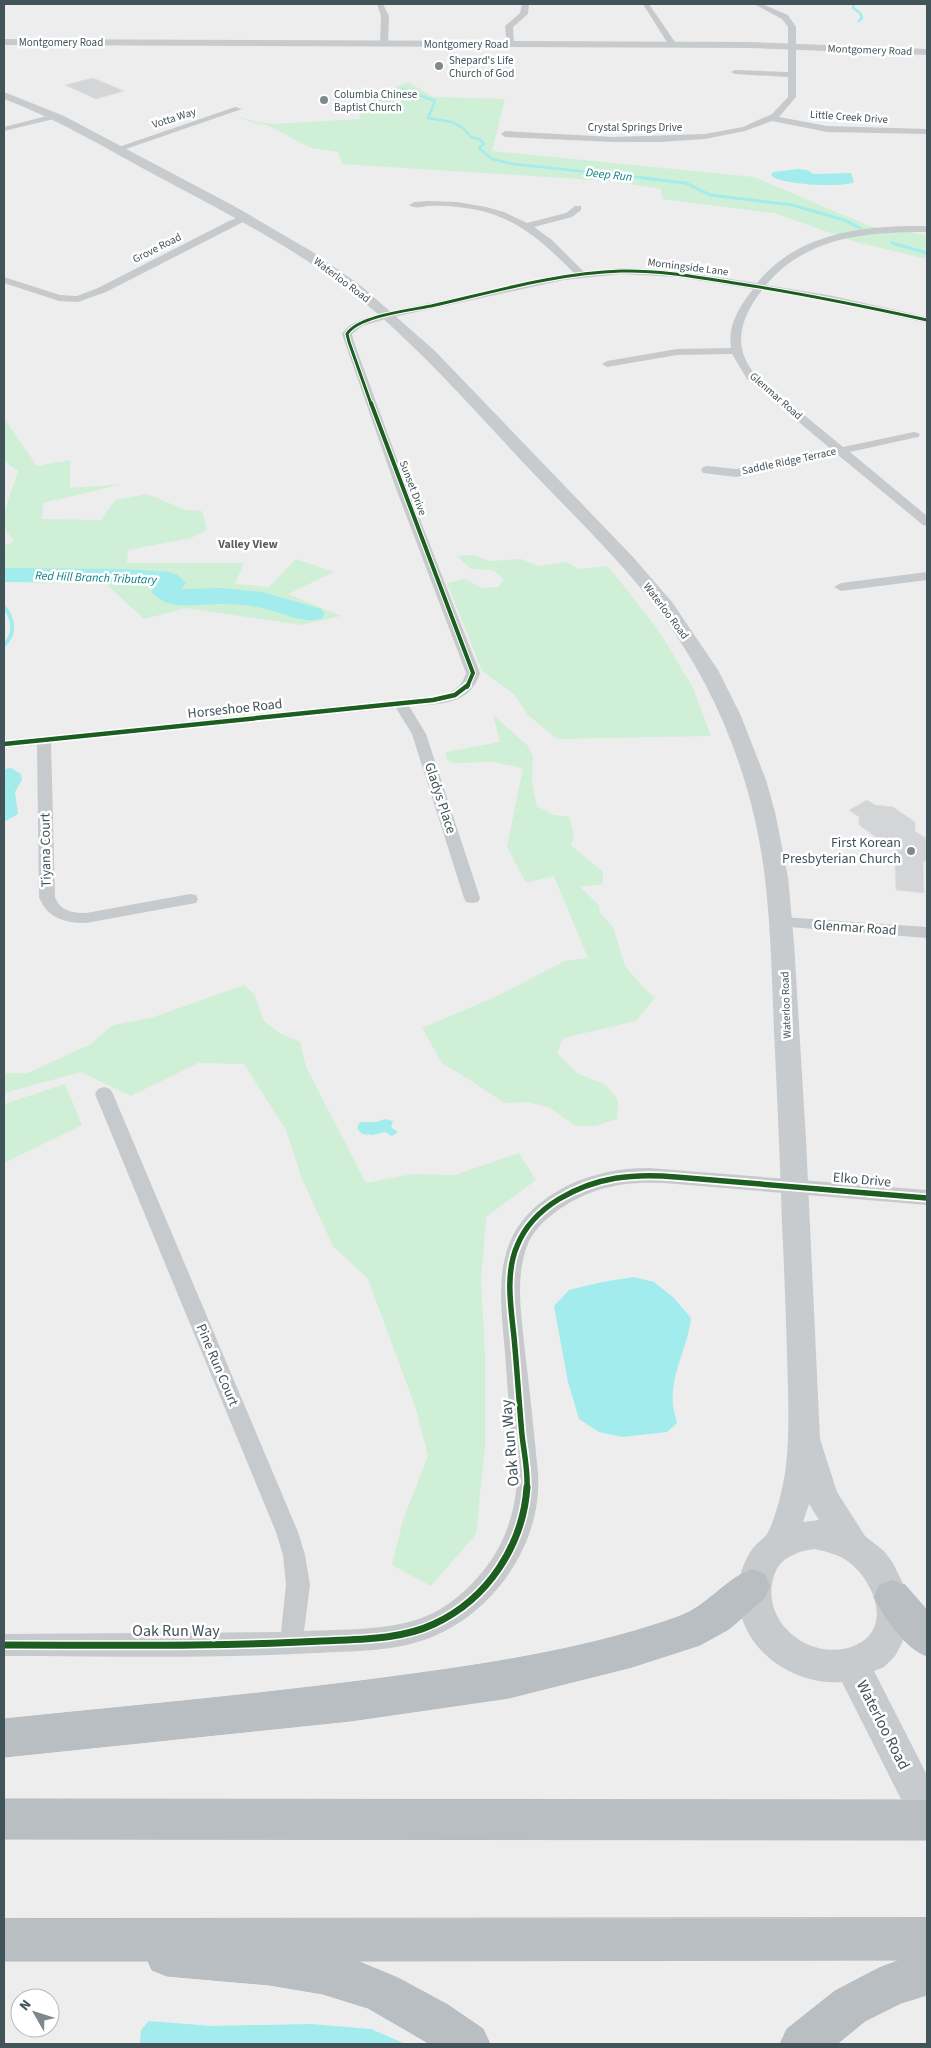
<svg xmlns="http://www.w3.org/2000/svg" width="931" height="2048" viewBox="0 0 931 2048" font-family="'Source Sans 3',sans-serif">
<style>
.green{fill:#cfefd6}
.water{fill:#a2ecee}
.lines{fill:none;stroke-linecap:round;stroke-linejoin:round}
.stream-far2{stroke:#a2ecee;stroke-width:2.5}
.stream-far1{stroke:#a2ecee;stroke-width:3}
.stream{stroke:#a2ecee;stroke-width:4}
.river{fill:#a2ecee;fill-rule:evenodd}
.building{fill:#d3d5d6;stroke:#dfdfe0}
.highway-casing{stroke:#b2b9bd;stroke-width:1}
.street{fill:#c6cacc;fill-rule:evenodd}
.secondary{fill:#c7cbcd;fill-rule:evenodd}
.highway{fill:#b8bec2;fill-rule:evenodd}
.cycleway-far4-casing{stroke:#fff;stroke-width:5}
.cycleway-far3-casing{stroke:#fff;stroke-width:6}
.cycleway-far2-casing{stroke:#fff;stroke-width:8}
.cycleway-far1-casing{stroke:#fff;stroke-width:9}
.cycleway-casing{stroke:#fff;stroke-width:10}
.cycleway-far4{stroke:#1b5e20;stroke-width:3}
.cycleway-far3{stroke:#1b5e20;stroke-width:4}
.cycleway-far2{stroke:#1b5e20;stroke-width:4.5}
.cycleway-far1{stroke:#1b5e20;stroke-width:5.5}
.cycleway{stroke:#1b5e20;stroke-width:7}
.poi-dot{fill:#7f898d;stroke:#fff;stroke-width:2}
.labels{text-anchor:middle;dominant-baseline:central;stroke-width:5;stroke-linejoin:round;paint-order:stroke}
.far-street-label{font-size:11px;fill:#43535a;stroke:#fff}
.far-poi-label{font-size:11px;fill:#43535a;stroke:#fff;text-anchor:start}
.far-water-label{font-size:12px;font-style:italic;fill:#088084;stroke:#fff}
.far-neighbourhood-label{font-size:12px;font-weight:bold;fill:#585e61;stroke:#fff}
.street-label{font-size:14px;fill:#43535a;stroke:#fff}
.poi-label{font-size:14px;fill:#43535a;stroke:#fff;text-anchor:end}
.near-street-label{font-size:16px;fill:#43535a;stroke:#fff}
</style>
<rect width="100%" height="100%" fill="#eeeded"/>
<!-- green -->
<path class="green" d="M 408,82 L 433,97 L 505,99 L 492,151 L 754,177 L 872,227 L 927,235 L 927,259 L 856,242 L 774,213 L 662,199 L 661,189 L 610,181 L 342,164 L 338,152 L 311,148 L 269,126 L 254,123 L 230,114 L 256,122 L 273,124 L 360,119 L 359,114 L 367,98 Z
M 4,418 L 37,466 L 70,460 L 70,488 L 123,484 L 43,503 L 42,519 L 101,520 L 115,500 L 147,494 L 186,510 L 202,511 L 207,530 L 191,538 L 128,550 L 127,563 L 244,563 L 235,584 L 269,587 L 296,559 L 334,572 L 288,594 L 341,616 L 302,625 L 186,608 L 144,619 L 106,584 L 4,579 L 4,546 L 14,541 L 4,528 L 4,513 L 18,471 L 4,461 Z
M 474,555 L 489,561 L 521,559 L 539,566 L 566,562 L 579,569 L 608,566 L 659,631 L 693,688 L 711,736 L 557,739 L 528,715 L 514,694 L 482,671 L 447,583 L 465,579 L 482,588 L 498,587 L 504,579 L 493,570 L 471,569 L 457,556 Z
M 493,715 L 528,746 L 533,757 L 532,783 L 537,806 L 553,815 L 570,817 L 574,837 L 571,845 L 603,872 L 603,884 L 580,887 L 599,905 L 600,913 L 613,927 L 625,966 L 642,986 L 655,998 L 636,1021 L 563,1038 L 557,1053 L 577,1073 L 606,1085 L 618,1100 L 617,1119 L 595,1126 L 576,1126 L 548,1107 L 527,1102 L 504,1103 L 470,1080 L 442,1063 L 422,1028 L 497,996 L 565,961 L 588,958 L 554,876 L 526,883 L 507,847 L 523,768 L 492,762 L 453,763 L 446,758 L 446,752 L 500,742 Z
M 244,985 L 254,994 L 264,1021 L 279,1033 L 300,1042 L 306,1067 L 366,1183 L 413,1174 L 455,1175 L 519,1153 L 536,1180 L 486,1217 L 481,1282 L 485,1355 L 485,1445 L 476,1534 L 431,1586 L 392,1565 L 403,1520 L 428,1456 L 416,1409 L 368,1279 L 333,1246 L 302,1179 L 286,1130 L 244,1064 L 198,1063 L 131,1096 L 81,1072 L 4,1093 L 4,1073 L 28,1073 L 91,1044 L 113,1025 L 151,1018 Z
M 65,1084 L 82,1125 L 4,1163 L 4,1104 Z"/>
<!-- water -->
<path class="water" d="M 798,169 L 807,170 L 814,174 L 851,173 L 854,182 C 844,188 777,185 771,175 L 773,172 Z
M 11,768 L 21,774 L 22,780 L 15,792 L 18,814 L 4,822 L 4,769 Z
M 385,1119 L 393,1121 L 391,1127 L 398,1132 L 392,1136 L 385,1132 L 372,1135 L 362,1134 L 357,1128 L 360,1122 L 376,1122 Z
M 634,1277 L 654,1282 L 674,1298 L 691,1318 C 688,1347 670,1375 673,1404 C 673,1410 676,1417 677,1423 L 667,1432 L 622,1437 L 599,1432 L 579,1419 L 568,1382 L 554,1306 L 569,1290 L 602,1282 Z
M 149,2021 L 212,2026 L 310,2024 L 371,2029 L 406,2044 L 140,2044 L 141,2030 Z"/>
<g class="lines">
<!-- stream-far2 -->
<path class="stream-far2" d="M 854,4 L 853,8 L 860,13 L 862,18 L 859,21
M 403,89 L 435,101 L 428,118 L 452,122 L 463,128 L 471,137 L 479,139 L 484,144 L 479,148 L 492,159 L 513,164 L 654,179"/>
<!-- stream-far1 -->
<path class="stream-far1" d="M 642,178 L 686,183 L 710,195 L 792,205 L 844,220 L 860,228
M 892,243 L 927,253"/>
<!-- stream -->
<path class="stream" d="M 4,607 C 14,619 16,634 4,645"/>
<!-- river -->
<path class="river" d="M 4,568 L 125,569 L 169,572 L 178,575 L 186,583 L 181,589 L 223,588 L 262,592 L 321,609 L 325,614 L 321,619 C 302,624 281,612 262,608 C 250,605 236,604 223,604 C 200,603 167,613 151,591 L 155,586 L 125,583 L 4,582 Z"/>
</g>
<!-- building -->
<path class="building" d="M 93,78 L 124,91 L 96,99 L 65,85 Z
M 867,800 L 875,805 L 893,807 L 915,822 L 915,831 L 927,839 L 927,862 L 923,861 L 924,893 L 896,890 L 894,842 L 880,840 L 859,825 L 859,817 L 849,810 Z"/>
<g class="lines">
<!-- highway casing -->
<g class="highway-casing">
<path id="highway" d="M 752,1569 L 765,1574 L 770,1586 L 765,1598 L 729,1629 L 700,1645 L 632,1667 L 509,1698 L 350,1721 L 4,1757 L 4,1719 C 140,1705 277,1693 413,1674 C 501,1662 594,1647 678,1617 C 707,1607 724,1580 752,1569 Z
M 892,1580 L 905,1585 L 927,1610 L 927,1656 C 906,1649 883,1617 874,1597 L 879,1585 Z
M 4,1799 L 927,1800 L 927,1840 L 4,1839 Z
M 927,1918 L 927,1995 L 901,2003 L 865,2021 L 837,2044 L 780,2044 L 787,2029 L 835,1991 L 879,1968 L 900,1960 L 357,1961 L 398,1978 L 448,2005 L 483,2029 L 490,2044 L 430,2044 L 368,2008 L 323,1994 L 270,1985 L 167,1976 L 152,1970 L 148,1961 L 4,1961 L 4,1919 Z"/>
</g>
<!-- street -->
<path class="street" d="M 377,4 L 383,4 L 389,16 L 388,44 L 384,46 L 380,44 L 381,16 Z
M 522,4 L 529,4 L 528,14 L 513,27 L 514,44 L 507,46 L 505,26 L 520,13 Z
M 643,4 L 649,4 L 677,45 L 676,47 L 670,47 Z
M 754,4 L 762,4 L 788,15 L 796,27 L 796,97 L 779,117 L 827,126 L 927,129 L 927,134 L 827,132 L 772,121 L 745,131 L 705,139 L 660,142 L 613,142 L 505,137 L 501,134 L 505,131 L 613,137 L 705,134 L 743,127 L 772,114 L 788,97 L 788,77 L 735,74 L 731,72 L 735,70 L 788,72 L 788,27 L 782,19 Z
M 235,107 L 242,109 L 120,151 L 113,149 Z
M 55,114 L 58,114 L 58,118 L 4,131 L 4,127 Z
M 428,201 L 457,202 L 486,207 L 504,212 L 527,223 L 566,213 L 575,206 L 581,206 L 581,210 L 572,217 L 534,227 L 552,240 L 584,272 L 621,268 L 678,271 L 757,283 C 798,232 865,225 927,226 L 927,232 C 867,232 807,236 766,285 L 828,295 L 927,317 L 927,323 L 828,301 L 762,290 C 742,316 731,345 754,373 C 762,384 776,392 786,400 C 805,416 824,431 843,447 L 914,432 L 918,433 L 920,435 L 918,437 L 850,452 L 927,516 L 927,526 L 923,525 L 838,455 L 736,477 L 703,473 L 701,470 L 703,467 L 707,466 L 736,469 L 831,449 L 747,379 L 732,354 L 677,355 L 607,367 L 602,364 L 607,361 L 677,349 L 731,348 C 727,325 740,306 753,289 L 678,277 L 621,274 L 564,280 L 389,318 L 362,326 L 352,334 L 354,342 L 407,486 L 480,673 C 471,705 437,705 409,706 L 426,734 L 480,898 L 478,902 L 472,903 L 466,902 L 464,898 L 412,734 L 396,708 L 51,743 L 55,897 C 60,911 73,913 86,913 L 190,894 L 196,895 L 198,899 L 196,903 L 190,904 L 86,923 C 65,923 47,918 39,897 L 37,745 L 4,748 L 4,740 L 433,696 C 449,694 461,690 466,673 L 395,486 L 342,334 C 351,320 368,318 383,313 L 574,273 C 547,246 521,221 482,211 C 464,207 446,205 428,206 C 421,207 415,209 409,205 L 414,202 Z
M 246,214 L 249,215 L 249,219 L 106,292 L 78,302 L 59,301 L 4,283 L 4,277 L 60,295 L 77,296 L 98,288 L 227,222 Z
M 927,572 L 927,580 L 841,591 L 834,587 L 841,583 Z
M 783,917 L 927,927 L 927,938 L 777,926 L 775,922 L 777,918 Z
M 104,1087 L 110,1089 L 113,1094 L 298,1532 L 305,1555 L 310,1585 L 304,1631 C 341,1629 390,1631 424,1617 C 447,1608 468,1590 483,1571 C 502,1548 512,1521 516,1492 C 518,1474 514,1456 512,1439 C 509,1410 507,1381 505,1352 C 499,1287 491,1231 556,1192 C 584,1175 616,1168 649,1168 L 927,1190 L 927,1205 L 676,1184 C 630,1180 591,1185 553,1214 C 541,1223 530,1235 526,1249 C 515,1282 522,1318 525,1352 C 530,1392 534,1433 538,1473 C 543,1545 491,1617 424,1640 C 390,1652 351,1651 315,1653 C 212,1659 108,1656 4,1656 L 4,1634 L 281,1632 L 286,1585 L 283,1555 L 276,1532 L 95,1094 L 98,1089 Z"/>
<!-- secondary -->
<path class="secondary" d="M 4,39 L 751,42 L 927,49 L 927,55 L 751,48 L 4,45 Z
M 4,92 L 64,116 L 234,206 L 311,251 L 360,285 L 435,351 L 633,557 L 672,602 L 718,670 L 741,716 L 766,780 L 775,812 L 788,877 L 794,943 L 806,1140 L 820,1439 L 837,1492 L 865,1536 L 884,1551 L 893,1563 L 905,1588 L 909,1602 L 910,1617 L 902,1643 L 895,1656 L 884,1667 L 874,1671 L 927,1775 L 927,1830 L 914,1825 L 842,1682 C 799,1685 753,1658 741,1615 C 734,1593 739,1567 753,1548 C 757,1543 763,1539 767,1534 C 776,1519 784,1483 786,1466 C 790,1429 788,1392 787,1355 C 786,1311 784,1267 782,1223 C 780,1159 777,1095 774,1031 C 772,980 771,930 765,879 C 754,783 717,687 658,610 C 621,561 577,519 535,475 C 482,419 431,360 372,309 C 307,254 232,216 157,176 C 107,149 58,119 4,99 ZM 809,1504 L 819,1520 L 803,1522 ZM 815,1549 C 828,1552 840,1555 850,1563 C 874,1582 893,1628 856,1645 C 816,1663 765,1628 772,1584 C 774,1571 780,1560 793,1555 C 800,1551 808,1550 815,1549 Z"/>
<!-- highway -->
<use href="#highway" class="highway"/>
<!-- cycleway-far4 casing -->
<g class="cycleway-far4-casing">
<path id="cycleway-far4" d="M 371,404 L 349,342 L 347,334 C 358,316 411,310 431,306 C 493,292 557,273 621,271 C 659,270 697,277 734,283 C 799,293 863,306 927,320"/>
</g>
<!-- cycleway-far3 casing -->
<g class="cycleway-far3-casing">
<path id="cycleway-far3" d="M 371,403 L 473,673 L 467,687"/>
</g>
<!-- cycleway-far2 casing -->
<g class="cycleway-far2-casing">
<path id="cycleway-far2" d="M 4,744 L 433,700 L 455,695 L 468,685"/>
</g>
<!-- cycleway-far1 casing -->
<g class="cycleway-far1-casing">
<path id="cycleway-far1" d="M 527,1488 C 528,1470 524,1453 522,1435 C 519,1402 517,1369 514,1337 C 511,1308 505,1274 517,1246 C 525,1226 541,1210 559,1199 C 596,1177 633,1173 676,1177 L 927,1198"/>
</g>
<!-- cycleway casing -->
<g class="cycleway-casing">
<path id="cycleway" d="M 4,1645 C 110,1645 216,1647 322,1641 C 359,1639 400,1640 434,1624 C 488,1599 523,1545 527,1487"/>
</g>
<!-- cycleway-far4 -->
<use href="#cycleway-far4" class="cycleway-far4"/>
<!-- cycleway-far3 -->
<use href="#cycleway-far3" class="cycleway-far3"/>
<!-- cycleway-far2 -->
<use href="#cycleway-far2" class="cycleway-far2"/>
<!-- cycleway-far1 -->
<use href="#cycleway-far1" class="cycleway-far1"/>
<!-- cycleway -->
<use href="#cycleway" class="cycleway"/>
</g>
<!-- markers -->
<g class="poi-dot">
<circle cx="439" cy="66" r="5"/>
<circle cx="324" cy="100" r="5"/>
<circle cx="911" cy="851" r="5"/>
</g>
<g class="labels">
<!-- far-street labels -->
<g class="far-street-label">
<text x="61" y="42">Montgomery Road</text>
<text x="466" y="44">Montgomery Road</text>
<text transform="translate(870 50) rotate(2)">Montgomery Road</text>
<text transform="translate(849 117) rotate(4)">Little Creek Drive</text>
<text transform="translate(174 118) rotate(-18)">Votta Way</text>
<text x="635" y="127">Crystal Springs Drive</text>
<text transform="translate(157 248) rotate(-27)">Grove Road</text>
<text transform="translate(688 267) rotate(7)">Morningside Lane</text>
<text transform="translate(342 280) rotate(37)">Waterloo Road</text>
<text transform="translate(776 396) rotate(41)">Glenmar Road</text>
<text transform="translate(789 461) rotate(-12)">Saddle Ridge Terrace</text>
<text transform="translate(413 488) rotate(69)">Sunset Drive</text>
<text transform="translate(666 611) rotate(53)">Waterloo Road</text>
<text transform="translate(786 1005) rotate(-92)">Waterloo Road</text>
</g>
<!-- far-poi labels -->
<g class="far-poi-label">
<text x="449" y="60">Shepard's Life<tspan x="449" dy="13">Church of God</tspan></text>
<text x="334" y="94">Columbia Chinese<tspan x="334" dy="13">Baptist Church</tspan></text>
</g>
<!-- far-water labels -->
<g class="far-water-label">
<text transform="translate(609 175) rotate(6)">Deep Run</text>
<text transform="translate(96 578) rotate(2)">Red Hill Branch Tributary</text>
</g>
<!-- far-neighbourhood labels -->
<g class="far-neighbourhood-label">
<text x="248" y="544">Valley View</text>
</g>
<!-- street labels -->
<g class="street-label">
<text transform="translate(235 709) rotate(-6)">Horseshoe Road</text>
<text transform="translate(440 798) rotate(72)">Gladys Place</text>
<text transform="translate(46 850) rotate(-91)">Tiyana Court</text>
<text transform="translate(855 928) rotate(4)">Glenmar Road</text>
<text transform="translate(862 1180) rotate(5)">Elko Drive</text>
<text transform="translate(217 1365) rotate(67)">Pine Run Court</text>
</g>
<!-- poi labels -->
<g class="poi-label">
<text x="901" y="843">First Korean<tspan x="901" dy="16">Presbyterian Church</tspan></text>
</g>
<!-- near-street labels -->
<g class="near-street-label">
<text transform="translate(510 1443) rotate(-95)">Oak Run Way</text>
<text x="176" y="1631">Oak Run Way</text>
<text transform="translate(883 1725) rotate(63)">Waterloo Road</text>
</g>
</g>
<!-- border -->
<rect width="931" height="2048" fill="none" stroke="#43535a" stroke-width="10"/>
<!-- north arrow -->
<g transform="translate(35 2013) rotate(309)"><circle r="24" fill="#ffffff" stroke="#b4babd"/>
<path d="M0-4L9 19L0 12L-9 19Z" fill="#7f898d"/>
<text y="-8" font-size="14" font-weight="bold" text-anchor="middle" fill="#43535a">N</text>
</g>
</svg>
